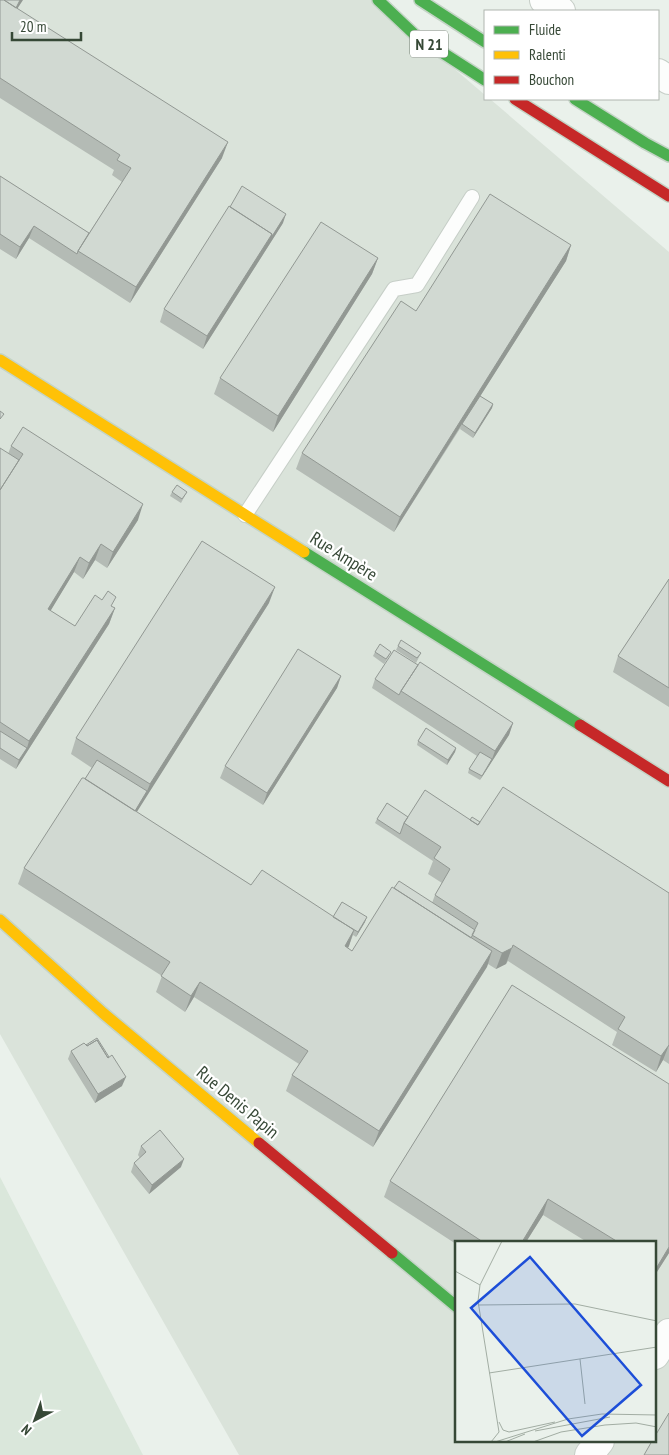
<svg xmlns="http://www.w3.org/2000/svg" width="669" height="1455" viewBox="0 0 669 1455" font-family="'PT Sans Narrow',sans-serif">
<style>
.residential{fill:#dae7db}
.industrial{fill:#dae3da;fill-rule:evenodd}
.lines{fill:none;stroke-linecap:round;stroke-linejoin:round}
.lane-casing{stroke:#c6cec7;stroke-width:16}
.street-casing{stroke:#c6cec7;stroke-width:30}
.fast-casing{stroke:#c4d4c6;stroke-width:14}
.slow-casing{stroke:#c4d4c6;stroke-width:14}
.jam-casing{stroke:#c4d4c6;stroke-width:14}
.lane{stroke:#fcfdfc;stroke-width:14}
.street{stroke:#fcfdfc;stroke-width:28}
.fast{stroke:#4caf50;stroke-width:11}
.slow{stroke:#ffc107;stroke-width:11}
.jam{stroke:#c62828;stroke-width:11}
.wall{fill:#b4bbb5}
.shaded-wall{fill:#929893}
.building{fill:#d1d9d2;stroke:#929893}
.labels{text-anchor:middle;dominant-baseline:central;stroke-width:4.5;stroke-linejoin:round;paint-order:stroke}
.shield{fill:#fff;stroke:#727f72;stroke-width:1}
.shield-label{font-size:16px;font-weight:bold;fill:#364836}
.street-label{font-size:18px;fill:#364836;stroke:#fff}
.inset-road{fill:none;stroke:#a2ada3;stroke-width:1}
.view{fill:#1d4ed8;fill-opacity:0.15;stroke:#1d4ed8;stroke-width:2.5}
.inset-edge{fill:none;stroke:#364836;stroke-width:2.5}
</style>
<rect width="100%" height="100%" fill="#eaf1eb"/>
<!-- residential -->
<path class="residential" d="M 0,1177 L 143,1455 L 0,1455 Z"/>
<!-- industrial -->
<path class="industrial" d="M 0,0 L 374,0 L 485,95 L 485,99 L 490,99 L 669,252 L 669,1455 L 239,1455 L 0,1034 ZM 457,1242 L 655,1242 L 655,1441 L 457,1441 Z"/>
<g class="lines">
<!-- lane casing -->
<g class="lane-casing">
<path id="lane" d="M 245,515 L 394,289 L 417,285 L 472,197"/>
</g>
<!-- street casing -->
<g class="street-casing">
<path id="street" d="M 544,0 L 561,11
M 658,73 L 669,80
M 655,1355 L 669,1333
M 589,1455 L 600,1441"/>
</g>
<!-- fast casing -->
<g class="fast-casing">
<path id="fast" d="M 378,0 L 415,35 L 485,80
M 420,0 L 485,42
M 575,99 L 645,143 L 669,156
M 304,552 L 580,725
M 392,1253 L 457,1307"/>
</g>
<!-- slow casing -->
<g class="slow-casing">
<path id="slow" d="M 0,360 L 304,552
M 0,920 L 103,1013 L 259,1143"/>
</g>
<!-- jam casing -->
<g class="jam-casing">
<path id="jam" d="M 515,99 L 669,196
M 580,725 L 669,781
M 259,1143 L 392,1253"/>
</g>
<!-- lane -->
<use href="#lane" class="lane"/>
<!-- street -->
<use href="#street" class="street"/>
<!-- fast -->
<use href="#fast" class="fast"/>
<!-- slow -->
<use href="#slow" class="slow"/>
<!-- jam -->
<use href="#jam" class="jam"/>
</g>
<!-- wall -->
<path class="wall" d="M 0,0 L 17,9 L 222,158 L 130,303 L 29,238 L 16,259 L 0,249 L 0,176 L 89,233 L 122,182 L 112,175 L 114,170 L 0,98 Z
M 283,223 L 203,349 L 160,322 L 164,309 Z
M 571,245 L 566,261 L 480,396 L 493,404 L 492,408 L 473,438 L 460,429 L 461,427 L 394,532 L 296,469 L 302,453 L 416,311 Z
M 378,258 L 372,274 L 273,432 L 214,394 L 220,378 Z
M 11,446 L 138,520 L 107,568 L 95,560 L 83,579 L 74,572 L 50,611 L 75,626 L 113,607 L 115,608 L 109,624 L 16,769 L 0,759 L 0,448 L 8,454 Z
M 172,492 L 187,492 L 181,503 L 170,496 Z
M 669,579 L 669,707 L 613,672 L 618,656 Z
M 269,603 L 136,812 L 251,885 L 333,917 L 365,922 L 356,937 L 353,935 L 348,948 L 352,951 L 432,903 L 435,895 L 442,883 L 428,874 L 433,861 L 375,823 L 377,819 L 408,817 L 470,820 L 480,822 L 669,893 L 669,1064 L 663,1060 L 656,1072 L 612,1045 L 617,1032 L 508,961 L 506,964 L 496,969 L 488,964 L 373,1147 L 286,1091 L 292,1075 L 299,1064 L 194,997 L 185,1012 L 156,992 L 162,976 L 18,884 L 24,868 L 92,768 L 71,754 L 76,738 Z
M 398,646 L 421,653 L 416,663 L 396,650 Z
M 375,652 L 391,652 L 389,656 L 384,664 L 373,656 Z
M 418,665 L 513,723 L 509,735 L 480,780 L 468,773 L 469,769 L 477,756 L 372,688 L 375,679 Z
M 341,676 L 337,688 L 263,805 L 220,778 L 225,766 Z
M 418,741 L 456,748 L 455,752 L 447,765 L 417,745 Z
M 512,985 L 669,1253 L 655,1275 L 655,1242 L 587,1242 L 543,1215 L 526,1242 L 456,1242 L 456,1244 L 384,1197 L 390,1181 Z
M 86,1045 L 122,1086 L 95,1103 L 68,1059 L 71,1051 Z
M 141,1146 L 181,1167 L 149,1194 L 131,1172 L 134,1163 L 140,1158 L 138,1155 Z"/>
<!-- shaded-wall -->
<path class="shaded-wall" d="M 20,0 L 23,0 L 8,23 L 11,14 Z
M 228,142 L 222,158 L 130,303 L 136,287 Z
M 286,214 L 283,223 L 203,349 L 207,336 L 272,234 Z
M 34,226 L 29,238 L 16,259 L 20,247 Z
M 571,245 L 566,261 L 462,425 L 462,424 L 460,427 L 394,532 L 400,517 Z
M 378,258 L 372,274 L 273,432 L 278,416 Z
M 493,404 L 492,408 L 473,438 L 475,433 Z
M 143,504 L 138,520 L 107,568 L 113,552 Z
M 101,544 L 95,560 L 83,579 L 89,563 Z
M 80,557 L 74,572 L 42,625 L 48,609 Z
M 275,587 L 269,603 L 128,826 L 131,817 L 147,791 L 150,784 Z
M 115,608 L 109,624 L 16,769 L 19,760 L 27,748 L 29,741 Z
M 341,676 L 337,688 L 263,805 L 267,793 Z
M 513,723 L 509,735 L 480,780 L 482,776 L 492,759 L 495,751 Z
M 456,748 L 455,752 L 447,765 L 448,760 Z
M 367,917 L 365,922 L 356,937 L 358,932 Z
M 354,930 L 349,946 L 340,962 L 345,946 Z
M 513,945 L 506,964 L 496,969 L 502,953 Z
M 492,951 L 487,967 L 373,1147 L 379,1131 Z
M 200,982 L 194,997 L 185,1012 L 191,996 Z
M 669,1045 L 663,1060 L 656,1072 L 661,1056 Z
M 126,1077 L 122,1086 L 95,1103 L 98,1094 Z
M 184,1159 L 181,1167 L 149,1194 L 152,1185 Z
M 548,1199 L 543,1215 L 526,1242 L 522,1242 Z
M 669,1247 L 669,1253 L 655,1275 L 655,1270 L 657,1267 Z"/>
<!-- building -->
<path class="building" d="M 0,0 L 4,0 L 228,142 L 136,287 L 78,251 L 131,168 L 117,160 L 120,155 L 0,78 Z
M 4,0 L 20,0 L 16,8 Z
M 0,176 L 89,233 L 78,251 L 77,254 L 34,226 L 20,247 L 0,234 Z
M 242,186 L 286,214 L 271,238 L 272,234 L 230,207 Z
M 490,194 L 571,245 L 400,517 L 302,453 L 401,301 L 416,311 Z
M 229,206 L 272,234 L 207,336 L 164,309 Z
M 321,222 L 378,258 L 278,416 L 220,378 Z
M 480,396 L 493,404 L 475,433 L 462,424 Z
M 0,411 L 4,414 L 0,419 Z
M 23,427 L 143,504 L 113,552 L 101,544 L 89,563 L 80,557 L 48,609 L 75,626 L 95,595 L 102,600 L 108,591 L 116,597 L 111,606 L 115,608 L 29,741 L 0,722 L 0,490 L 23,454 L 11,446 Z
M 0,448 L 19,460 L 0,490 Z
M 177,485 L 187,492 L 182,499 L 172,492 Z
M 202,541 L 275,587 L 150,784 L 76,738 Z
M 669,579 L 669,688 L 618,656 Z
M 401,640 L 421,653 L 417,658 L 398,646 Z
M 380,644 L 391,652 L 386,659 L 375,652 Z
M 298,649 L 341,676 L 267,793 L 225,766 Z
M 394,650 L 418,665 L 401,691 L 399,695 L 375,679 Z
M 420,662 L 513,723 L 495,751 L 401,691 Z
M 426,728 L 456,748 L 448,760 L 418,741 Z
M 0,731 L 27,748 L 19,760 L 0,748 Z
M 480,752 L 492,759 L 482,776 L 469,769 Z
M 97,760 L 147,791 L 135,811 L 85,779 Z
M 82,778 L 84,778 L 251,885 L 262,870 L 354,930 L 345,946 L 352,951 L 392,887 L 492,951 L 379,1131 L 292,1075 L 308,1051 L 200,982 L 191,996 L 161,976 L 170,962 L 24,868 Z
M 503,787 L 669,893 L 669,1045 L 661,1056 L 618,1029 L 625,1017 L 513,945 L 512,948 L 502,953 L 472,935 L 478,923 L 435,895 L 450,869 L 434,858 L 441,847 L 404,823 L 425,790 L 478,825 Z
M 387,803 L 408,817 L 404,823 L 400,834 L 377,819 Z
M 472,817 L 480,822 L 478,825 L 470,820 Z
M 399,881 L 475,930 L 471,938 L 394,888 Z
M 342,902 L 367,917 L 358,932 L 333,917 Z
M 512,985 L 669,1084 L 669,1247 L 657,1267 L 655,1266 L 655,1242 L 618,1242 L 548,1199 L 522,1242 L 483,1242 L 390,1181 Z
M 97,1038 L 109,1057 L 108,1058 L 97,1040 L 87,1046 L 86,1045 Z
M 97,1040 L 108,1058 L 112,1055 L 126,1077 L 98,1094 L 71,1051 L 84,1043 L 87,1046 Z
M 160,1130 L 184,1159 L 152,1185 L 134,1163 L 146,1152 L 141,1146 Z
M 669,1413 L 669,1455 L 644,1455 L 652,1441 L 655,1441 L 655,1436 Z"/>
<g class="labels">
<!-- shield labels -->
<rect class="shield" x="410" y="30.5" width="38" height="27" rx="4"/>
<g class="shield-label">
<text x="429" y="44">N 21</text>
</g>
<!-- street labels -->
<g class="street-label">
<text transform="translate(344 556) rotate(32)">Rue Ampère</text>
<text transform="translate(238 1102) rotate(40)">Rue Denis Papin</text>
</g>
</g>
<!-- overview -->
<g transform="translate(455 1241)">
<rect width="201" height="201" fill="#eaf1eb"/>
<path class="inset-road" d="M 0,30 L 25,44M 23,64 L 120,63 L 202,80M 125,118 L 130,163M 34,132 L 202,106M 44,181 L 48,189 L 54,191 L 100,181M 80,190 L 155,176M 36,201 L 44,191 L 23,60 L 25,44 L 47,0M 40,201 L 113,178 L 147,173 L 202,174M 50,201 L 70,193M 78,201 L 106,191 L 150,184 L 181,182 L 202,186"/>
<path class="view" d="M 75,16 L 186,144 L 127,195 L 16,67 Z"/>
<rect width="201" height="201" class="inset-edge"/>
</g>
<!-- legend -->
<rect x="484" y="10" width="175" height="90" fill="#ffffff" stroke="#afb6af"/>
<rect x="494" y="26" width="25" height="8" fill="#4caf50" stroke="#afb6af"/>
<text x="529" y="35" font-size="15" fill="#364836">Fluide</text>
<rect x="494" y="51" width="25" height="8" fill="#ffc107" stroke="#afb6af"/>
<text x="529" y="60" font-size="15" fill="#364836">Ralenti</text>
<rect x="494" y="76" width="25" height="8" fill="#c62828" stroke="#afb6af"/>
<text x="529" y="85" font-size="15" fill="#364836">Bouchon</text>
<!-- north arrow -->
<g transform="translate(35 1420) rotate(221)" stroke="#ffffff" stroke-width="4" paint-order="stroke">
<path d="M0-4L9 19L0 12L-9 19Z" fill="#364836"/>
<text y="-8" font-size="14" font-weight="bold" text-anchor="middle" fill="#364836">N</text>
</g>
<!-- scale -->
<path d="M12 32v8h69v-8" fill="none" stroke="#364836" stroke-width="2.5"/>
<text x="20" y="32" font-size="15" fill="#364836" stroke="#ffffff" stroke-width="4" paint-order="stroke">20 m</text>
</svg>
